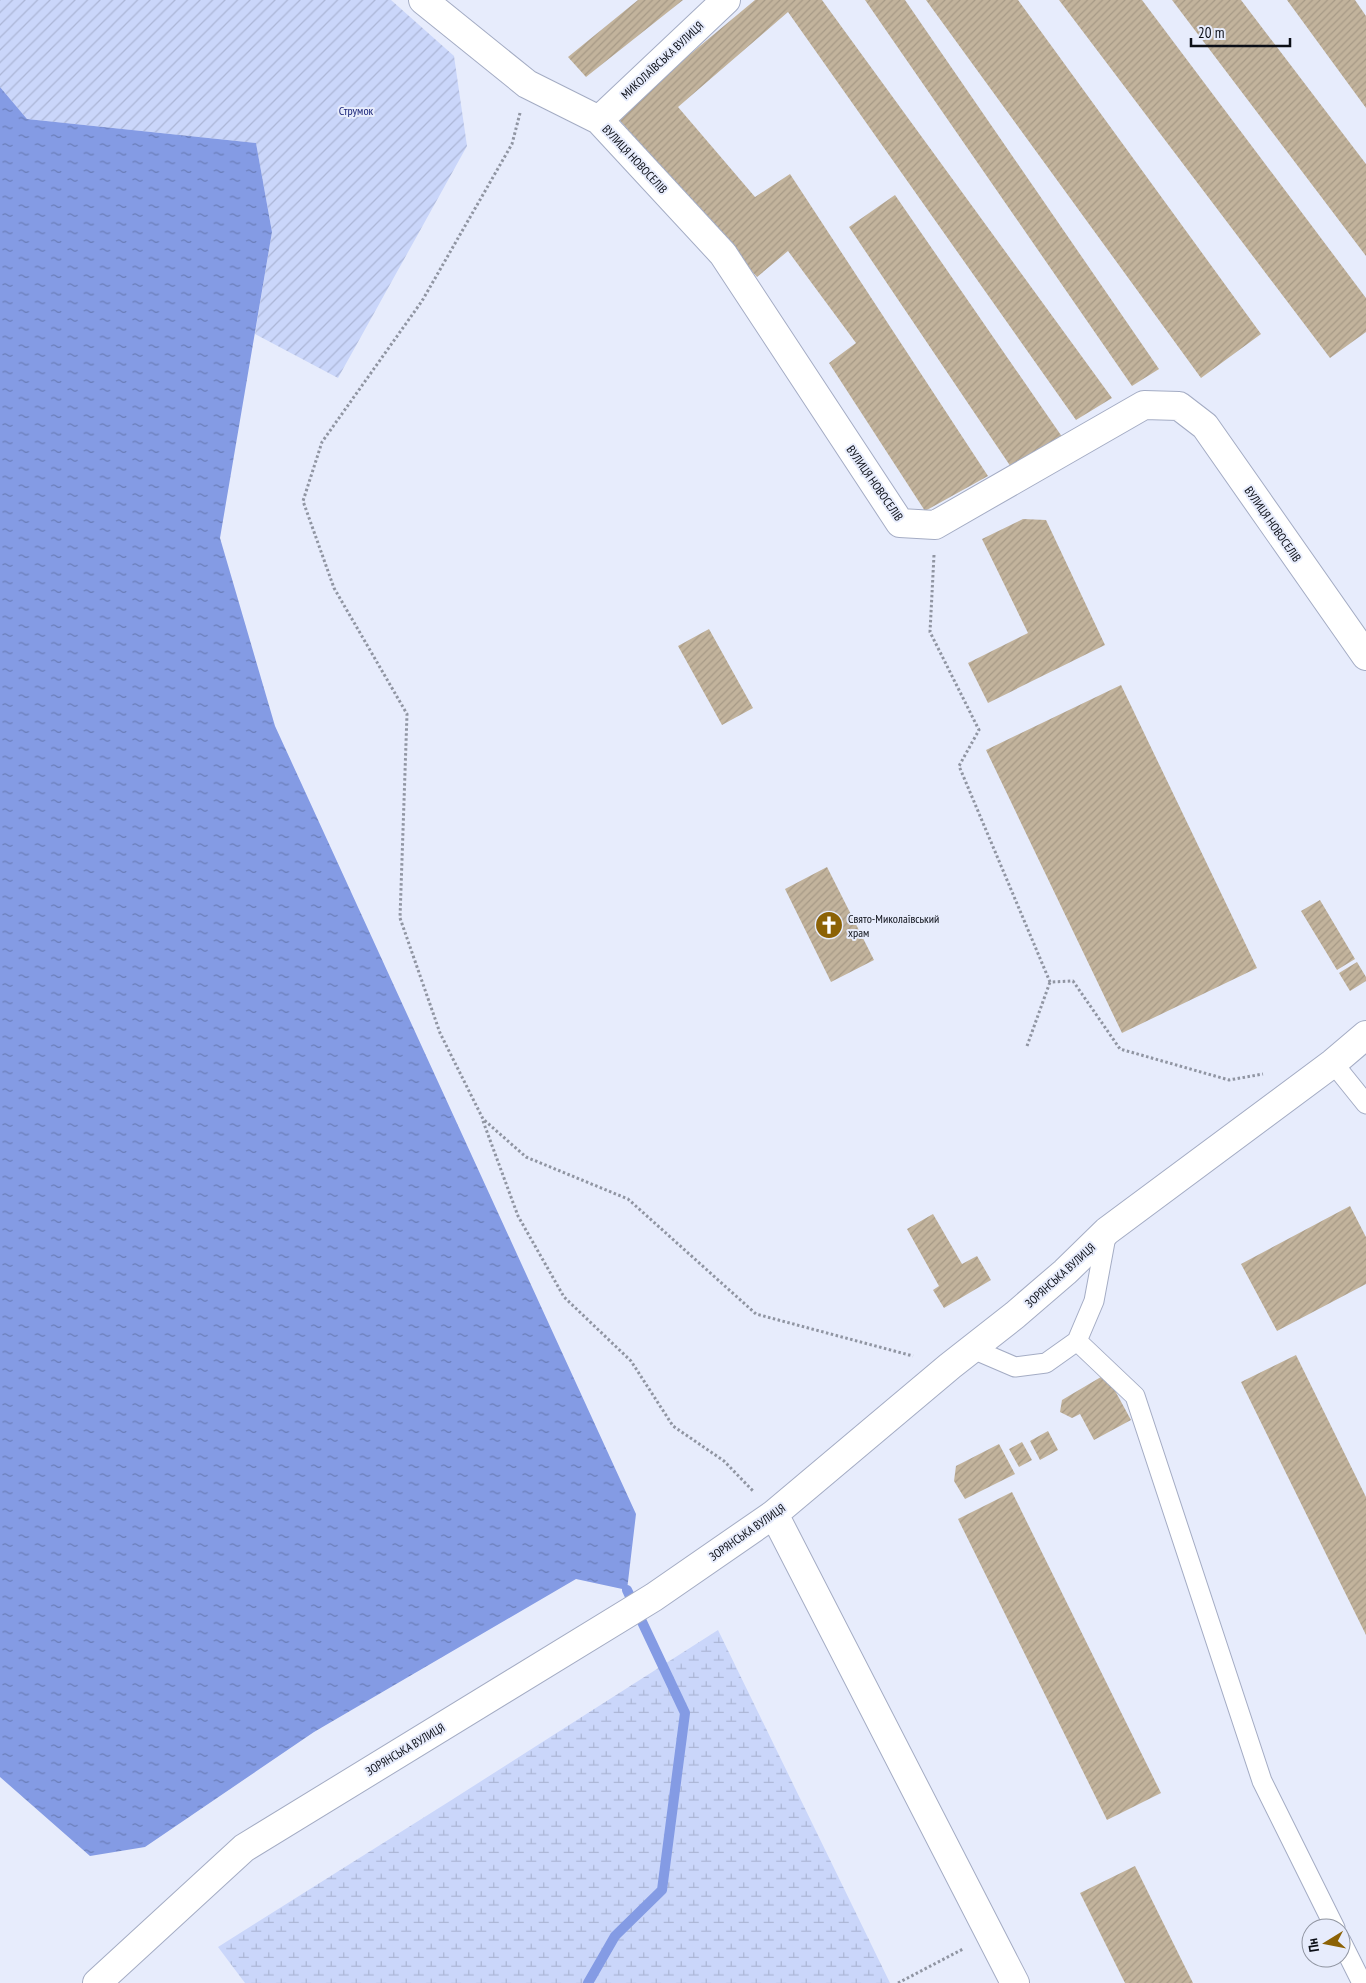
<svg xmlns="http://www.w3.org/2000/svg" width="1366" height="1983" viewBox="0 0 1366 1983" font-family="'PT Sans Narrow',sans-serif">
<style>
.wetland{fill:url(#wetland-marsh)}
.garden{fill:url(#garden-furrows)}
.water{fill:url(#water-ripples)}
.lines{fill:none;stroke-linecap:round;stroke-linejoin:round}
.stream{stroke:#849be4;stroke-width:10}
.building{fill:url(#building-hatch)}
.lane-casing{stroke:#a4acc4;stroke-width:21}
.street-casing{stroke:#a4acc4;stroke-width:30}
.path{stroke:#9095a2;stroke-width:3;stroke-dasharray:2.5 2.5;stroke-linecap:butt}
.lane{stroke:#fff;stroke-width:19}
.street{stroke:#fff;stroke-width:28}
.labels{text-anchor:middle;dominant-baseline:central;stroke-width:4;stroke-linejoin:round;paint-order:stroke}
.street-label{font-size:12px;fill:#0c0f17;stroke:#e7ecfc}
.park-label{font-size:12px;fill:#1b2579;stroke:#e7ecfc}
.poi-label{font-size:12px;fill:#0c0f17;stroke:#e7ecfc;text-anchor:start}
</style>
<defs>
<pattern id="wetland-marsh" width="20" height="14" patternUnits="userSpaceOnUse" patternTransform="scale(1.25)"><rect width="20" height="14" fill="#cad6fa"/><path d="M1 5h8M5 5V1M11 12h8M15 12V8" fill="none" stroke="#acb6d6"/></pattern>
<pattern id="garden-furrows" width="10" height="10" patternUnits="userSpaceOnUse" patternTransform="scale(1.25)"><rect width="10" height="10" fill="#cad6fa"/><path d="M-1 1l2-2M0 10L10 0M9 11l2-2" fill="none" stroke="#acb6d6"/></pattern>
<pattern id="water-ripples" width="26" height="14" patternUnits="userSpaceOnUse" patternTransform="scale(1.25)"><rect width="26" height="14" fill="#849be4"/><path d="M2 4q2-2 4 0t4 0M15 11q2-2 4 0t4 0" fill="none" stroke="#6a7db8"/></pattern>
<pattern id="building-hatch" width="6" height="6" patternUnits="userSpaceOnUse" patternTransform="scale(1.25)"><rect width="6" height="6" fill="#c2b39c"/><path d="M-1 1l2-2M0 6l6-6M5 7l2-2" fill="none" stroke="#a69986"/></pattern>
</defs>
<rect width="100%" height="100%" fill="#e7ecfc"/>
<!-- wetland -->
<path class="wetland" d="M 718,1630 L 890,1983 L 245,1983 L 218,1947 L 450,1801 Z"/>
<!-- garden -->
<path class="garden" d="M 0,0 L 391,0 L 454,56 L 467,146 L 338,378 L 255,334 L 272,232 L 256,143 L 27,119 L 0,87 Z"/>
<!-- water -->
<path class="water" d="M 0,87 L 27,119 L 256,143 L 272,232 L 220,538 L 275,726 L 636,1514 L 627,1590 L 576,1579 L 314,1732 L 145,1847 L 90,1856 L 0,1777 Z"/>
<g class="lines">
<!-- stream -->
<path class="stream" d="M 588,1983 L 615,1936 L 662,1890 L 685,1713 L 627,1590"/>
</g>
<!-- building -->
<path class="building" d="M 638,0 L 683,0 L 586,77 L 568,57 Z
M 755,0 L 822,0 L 1112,398 L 1076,420 L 788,12 L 678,107 L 755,197 L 790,174 L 988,476 L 925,511 L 829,363 L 856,343 L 788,251 L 757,277 L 616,116 Z
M 865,0 L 905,0 L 1159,369 L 1132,386 Z
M 926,0 L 1018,0 L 1261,334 L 1201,378 Z
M 1059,0 L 1142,0 L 1366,298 L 1366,332 L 1330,358 Z
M 1172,0 L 1241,0 L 1366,164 L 1366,256 Z
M 1287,0 L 1355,0 L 1366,16 L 1366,108 Z
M 895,195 L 1065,441 L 1013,470 L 849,227 Z
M 1023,519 L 1046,520 L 1105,645 L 988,703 L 968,663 L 1028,633 L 982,539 Z
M 709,629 L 753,708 L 722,725 L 678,646 Z
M 1121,685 L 1257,968 L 1122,1033 L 986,750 Z
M 827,867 L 874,960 L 831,982 L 785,889 Z
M 1320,900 L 1355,959 L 1337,970 L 1301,911 Z
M 1357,962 L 1366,977 L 1366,981 L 1350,991 L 1339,973 Z
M 1350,1206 L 1366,1237 L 1366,1284 L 1277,1331 L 1241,1264 Z
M 933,1214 L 962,1264 L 977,1256 L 991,1280 L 944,1308 L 933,1290 L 939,1286 L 907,1229 Z
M 1296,1355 L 1366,1497 L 1366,1635 L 1241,1382 Z
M 1106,1374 L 1131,1420 L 1094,1440 L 1080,1414 L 1072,1418 L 1060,1412 L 1062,1400 Z
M 1048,1431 L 1058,1450 L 1040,1460 L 1030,1441 Z
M 1022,1442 L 1032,1460 L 1019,1467 L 1009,1449 Z
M 999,1444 L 1015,1474 L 965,1499 L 954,1481 L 956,1466 Z
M 1012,1492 L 1161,1793 L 1107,1820 L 958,1519 Z
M 1135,1866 L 1193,1983 L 1125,1983 L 1080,1893 Z"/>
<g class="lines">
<!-- lane casing -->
<g class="lane-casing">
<path id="lane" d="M 1333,1063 L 1366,1104
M 1077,1341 L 1135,1396 L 1262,1781 L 1335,1928
M 973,1349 L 1015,1367 L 1046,1363 L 1077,1341 L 1094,1301 L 1107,1231
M 1341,1941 L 1362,1983"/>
</g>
<!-- street casing -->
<g class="street-casing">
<path id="street" d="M 423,0 L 527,84 L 599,120 L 723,254 L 900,523 L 935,525 L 1144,405 L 1179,406 L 1205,426 L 1366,656
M 599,120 L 726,0
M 774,1514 L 1015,1983
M 97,1983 L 244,1848 L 654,1597 L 774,1514 L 950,1366 L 1015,1315 L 1065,1272 L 1107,1231 L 1333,1063 L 1366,1035"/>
</g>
<!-- path -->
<path class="path" d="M 520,113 L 512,144 L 422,301 L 322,442 L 303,501 L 334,588 L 407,714 L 400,918 L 440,1033 L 483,1119 L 526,1157 L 628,1199 L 756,1314 L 913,1356
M 934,555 L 930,632 L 979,730 L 959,766 L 1050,982 L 1073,981 L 1120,1049 L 1229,1080 L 1263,1074
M 1027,1046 L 1050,982
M 483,1121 L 518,1216 L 564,1297 L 631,1361 L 673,1426 L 724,1461 L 753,1491
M 898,1983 L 963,1949"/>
<!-- lane -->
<use href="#lane" class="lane"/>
<!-- street -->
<use href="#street" class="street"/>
</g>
<!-- icons -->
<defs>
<g id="church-disc" transform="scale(1.4375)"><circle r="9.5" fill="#8c6205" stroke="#e7ecfc"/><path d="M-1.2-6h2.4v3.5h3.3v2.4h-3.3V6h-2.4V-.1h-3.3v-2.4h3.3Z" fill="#fff"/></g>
</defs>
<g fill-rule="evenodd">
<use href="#church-disc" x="829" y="925"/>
</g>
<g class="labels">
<!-- street labels -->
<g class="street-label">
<text transform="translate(662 60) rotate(-43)">МИКОЛАЇВСЬКА ВУЛИЦЯ</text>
<text transform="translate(635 159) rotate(47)">ВУЛИЦЯ НОВОСЕЛІВ</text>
<text transform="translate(875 483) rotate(55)">ВУЛИЦЯ НОВОСЕЛІВ</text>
<text transform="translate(1273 524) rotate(55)">ВУЛИЦЯ НОВОСЕЛІВ</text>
<text transform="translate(1060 1275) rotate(-42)">ЗОРЯНСЬКА ВУЛИЦЯ</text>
<text transform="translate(747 1532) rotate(-35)">ЗОРЯНСЬКА ВУЛИЦЯ</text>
<text transform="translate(405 1749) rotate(-31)">ЗОРЯНСЬКА ВУЛИЦЯ</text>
</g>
<!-- park labels -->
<g class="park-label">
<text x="356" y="110">Струмок</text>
</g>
<!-- poi labels -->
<g class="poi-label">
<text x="848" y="918">Свято-Миколаївський<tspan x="848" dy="14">храм</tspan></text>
</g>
</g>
<!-- north arrow -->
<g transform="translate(1326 1943) rotate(260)"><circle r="24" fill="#e7ecfc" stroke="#8f94a0"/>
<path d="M0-4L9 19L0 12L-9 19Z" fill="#8c6205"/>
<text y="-8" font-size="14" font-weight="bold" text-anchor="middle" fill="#0c0f17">Пн</text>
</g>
<!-- scale -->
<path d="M1191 38v8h99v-8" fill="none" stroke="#0c0f17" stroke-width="2.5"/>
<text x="1198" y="38" font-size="15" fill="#0c0f17" stroke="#e7ecfc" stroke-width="4" paint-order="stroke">20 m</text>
</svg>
